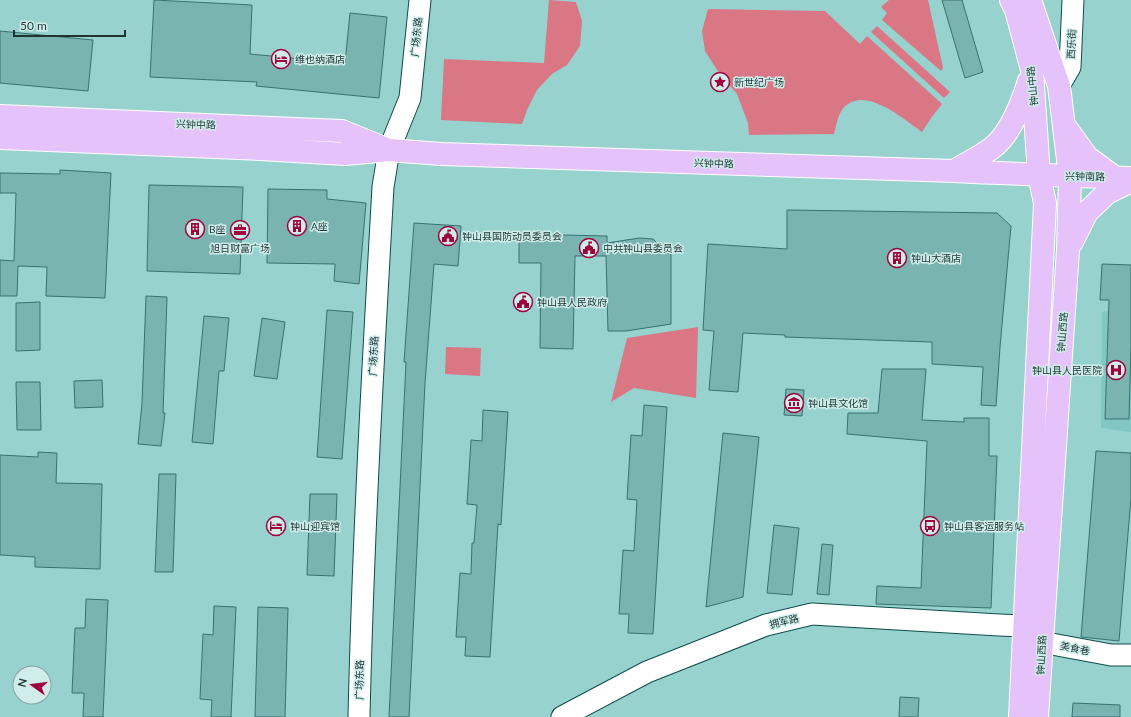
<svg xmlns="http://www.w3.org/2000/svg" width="1131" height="717" viewBox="0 0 1131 717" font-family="Lato,'Noto Sans SC',sans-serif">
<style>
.built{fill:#82c6c2}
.green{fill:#d97785}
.building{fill:#7ab4b1;stroke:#387270}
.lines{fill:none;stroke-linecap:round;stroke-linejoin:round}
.minor-casing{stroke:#0e4d4c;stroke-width:23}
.major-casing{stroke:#fff;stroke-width:24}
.minor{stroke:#fff;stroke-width:21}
.major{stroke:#e5c2fa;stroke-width:22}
.labels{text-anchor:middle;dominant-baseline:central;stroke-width:3;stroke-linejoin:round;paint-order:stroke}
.street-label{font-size:10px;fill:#1c3433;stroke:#d0edeb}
.poi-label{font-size:10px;fill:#1c3433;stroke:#d0edeb;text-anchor:start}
</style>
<rect width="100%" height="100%" fill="#97d2cf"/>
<!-- built -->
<path class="built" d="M 1131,308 L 1131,432 L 1101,428 L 1102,312 Z"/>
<!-- green -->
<path class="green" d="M 549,0 L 576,2 L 582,21 L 580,46 L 567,65 L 552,74 L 537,90 L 527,110 L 522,124 L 441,120 L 444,59 L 544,63 Z
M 889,0 L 928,0 L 943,68 L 941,71 L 882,20 L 887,13 L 881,7 Z
M 708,9 L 825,11 L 860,44 L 867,36 L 942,104 L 931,118 L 922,132 C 905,120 869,89 848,104 C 838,110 837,124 834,134 L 749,135 L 748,123 L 737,94 L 719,73 L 705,51 L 702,31 Z
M 877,26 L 950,92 L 944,98 L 871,32 Z
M 698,327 L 696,398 L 634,388 L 611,402 L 627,338 Z
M 446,347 L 481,348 L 480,376 L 445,374 Z"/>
<!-- building -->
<path class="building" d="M 154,0 L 252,5 L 250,54 L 345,63 L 350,13 L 387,17 L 379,98 L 256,86 L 257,82 L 150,77 Z
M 942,0 L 962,0 L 983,72 L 965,78 Z
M 0,31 L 93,40 L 88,91 L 0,83 Z
M 60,170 L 111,173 L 105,298 L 46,296 L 47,267 L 18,266 L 17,296 L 0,296 L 0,260 L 14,261 L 16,193 L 0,193 L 0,173 L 60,174 Z
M 149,185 L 243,187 L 240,274 L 147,271 Z
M 268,189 L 327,190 L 327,199 L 366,203 L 359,284 L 334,281 L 335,264 L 267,263 Z
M 787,210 L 997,213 L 1011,226 L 1000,347 L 996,406 L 981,405 L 983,367 L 932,364 L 932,342 L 785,337 L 785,335 L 743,333 L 738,392 L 709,390 L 714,331 L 703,330 L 708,244 L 787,249 Z
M 414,223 L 461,226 L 458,266 L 434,264 L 425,383 L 409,717 L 389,717 L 406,362 L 404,362 Z
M 519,234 L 607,236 L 607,243 L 639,238 L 653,239 L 658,244 L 671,243 L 671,324 L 626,331 L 608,331 L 606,256 L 575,256 L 573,349 L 540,348 L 541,263 L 519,263 Z
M 1102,264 L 1131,265 L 1131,346 L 1129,419 L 1105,419 L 1109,300 L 1100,300 Z
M 146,296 L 167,297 L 163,413 L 165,413 L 161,446 L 138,444 L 142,403 Z
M 40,302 L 40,350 L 16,351 L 16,303 Z
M 327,310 L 353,312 L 342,459 L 317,457 Z
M 204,316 L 229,318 L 224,371 L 219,371 L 213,444 L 192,442 Z
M 262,318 L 285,322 L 277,379 L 254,376 Z
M 882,369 L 926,369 L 922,420 L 964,422 L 964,418 L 989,418 L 989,456 L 997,456 L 991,608 L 876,604 L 877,586 L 921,588 L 927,441 L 847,434 L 848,413 L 878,413 Z
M 102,380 L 103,407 L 75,408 L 74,381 Z
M 16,382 L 40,382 L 41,430 L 17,430 Z
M 786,389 L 804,390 L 802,416 L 784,415 Z
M 644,405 L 667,407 L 653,634 L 628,633 L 629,614 L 619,614 L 623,550 L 634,551 L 637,500 L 627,499 L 631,435 L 642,436 Z
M 483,410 L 508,412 L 501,525 L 498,524 L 490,657 L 465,656 L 466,637 L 456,637 L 460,573 L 471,574 L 472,543 L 474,543 L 477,505 L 467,504 L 471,440 L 482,441 Z
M 723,433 L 759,437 L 743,597 L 706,607 Z
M 1096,451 L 1131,453 L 1131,498 L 1119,641 L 1081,637 Z
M 38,452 L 57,453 L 56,483 L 102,484 L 100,569 L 35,567 L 35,557 L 0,555 L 0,455 L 38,457 Z
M 159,474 L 176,474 L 173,572 L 155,572 Z
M 310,494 L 337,494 L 334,576 L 307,575 Z
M 774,525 L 799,528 L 792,595 L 767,593 Z
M 822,544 L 833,545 L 829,595 L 817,594 Z
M 86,599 L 108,600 L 103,717 L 83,717 L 84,693 L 72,693 L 75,628 L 85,628 Z
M 214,606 L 236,607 L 231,717 L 211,717 L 212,700 L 200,699 L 203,634 L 213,635 Z
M 258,607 L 288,608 L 285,717 L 255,717 Z
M 900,697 L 919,698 L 918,717 L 899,717 Z
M 1073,703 L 1120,705 L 1120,717 L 1072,717 Z"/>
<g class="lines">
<!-- minor casing -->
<g class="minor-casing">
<path id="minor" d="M 1059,86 L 1070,67 L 1073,0
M 359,717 C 363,540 373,363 383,187 L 389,150 L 410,98 L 420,0
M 562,717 L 647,672 L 766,625 L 812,614 L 999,625 L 1025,626 L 1041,642 L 1111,655 L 1131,655"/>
</g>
<!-- major casing -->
<g class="major-casing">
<path id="major" d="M 1011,0 L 1016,10 L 1032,70 L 1039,175 L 1045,203 L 1020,717
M 1030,0 L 1059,86 L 1070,176 L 1068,250 L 1037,717
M 0,116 L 342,131 L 386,149
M 1064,125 L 1087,157 L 1114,177
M 0,138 L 260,149 L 345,154 L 389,150 L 441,154 L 954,171 C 1013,174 1072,176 1131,178
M 954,171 C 967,163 980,157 992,148 C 1011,134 1022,103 1029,81
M 1072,242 L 1087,212 L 1107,193 L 1131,181"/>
</g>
<!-- minor -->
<use href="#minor" class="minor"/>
<!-- major -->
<use href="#major" class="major"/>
</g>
<!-- icons -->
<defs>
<g id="hotel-ring" transform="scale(1)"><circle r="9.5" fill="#d0edeb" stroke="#a1023b" stroke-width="1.5"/><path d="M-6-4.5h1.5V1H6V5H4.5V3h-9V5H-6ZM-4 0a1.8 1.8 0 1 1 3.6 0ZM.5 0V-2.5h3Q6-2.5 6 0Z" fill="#a1023b"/></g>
<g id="sight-ring" transform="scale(1)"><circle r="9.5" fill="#d0edeb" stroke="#a1023b" stroke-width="1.5"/><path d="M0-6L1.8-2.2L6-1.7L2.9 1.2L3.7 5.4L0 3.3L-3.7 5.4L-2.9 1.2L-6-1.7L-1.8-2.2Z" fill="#a1023b"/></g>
<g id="building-ring" transform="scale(1)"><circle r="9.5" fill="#d0edeb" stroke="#a1023b" stroke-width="1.5"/><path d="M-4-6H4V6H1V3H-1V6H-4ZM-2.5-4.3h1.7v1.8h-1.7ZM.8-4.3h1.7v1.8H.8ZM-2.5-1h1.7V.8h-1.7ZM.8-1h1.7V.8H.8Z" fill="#a1023b"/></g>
<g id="office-ring" transform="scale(1)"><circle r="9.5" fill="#d0edeb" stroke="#a1023b" stroke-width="1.5"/><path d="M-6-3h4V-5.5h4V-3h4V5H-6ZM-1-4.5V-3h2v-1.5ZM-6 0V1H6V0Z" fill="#a1023b"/></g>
<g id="civic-ring" transform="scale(1)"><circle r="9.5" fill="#d0edeb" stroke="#a1023b" stroke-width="1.5"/><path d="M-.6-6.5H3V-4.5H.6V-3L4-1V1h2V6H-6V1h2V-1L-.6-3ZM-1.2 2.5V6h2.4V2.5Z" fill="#a1023b"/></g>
<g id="hospital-ring" transform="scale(1)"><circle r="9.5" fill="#d0edeb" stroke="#a1023b" stroke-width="1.5"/><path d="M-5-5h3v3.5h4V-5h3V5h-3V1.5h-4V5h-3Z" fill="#a1023b"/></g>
<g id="museum-ring" transform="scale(1)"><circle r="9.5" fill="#d0edeb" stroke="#a1023b" stroke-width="1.5"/><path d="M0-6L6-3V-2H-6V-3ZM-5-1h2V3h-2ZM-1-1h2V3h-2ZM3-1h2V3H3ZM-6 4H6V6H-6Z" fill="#a1023b"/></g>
<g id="bus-ring" transform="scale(1)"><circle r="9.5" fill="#d0edeb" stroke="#a1023b" stroke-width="1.5"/><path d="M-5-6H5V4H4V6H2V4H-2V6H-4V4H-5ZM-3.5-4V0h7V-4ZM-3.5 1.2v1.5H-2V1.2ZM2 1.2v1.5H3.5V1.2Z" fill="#a1023b"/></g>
</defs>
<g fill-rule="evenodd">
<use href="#hotel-ring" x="281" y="59"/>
<use href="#sight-ring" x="720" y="82"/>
<use href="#building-ring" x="297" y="226"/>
<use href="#building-ring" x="195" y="229"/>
<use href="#office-ring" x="240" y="230"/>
<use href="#civic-ring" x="448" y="236"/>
<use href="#civic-ring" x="589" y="248"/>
<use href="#building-ring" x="897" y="258"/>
<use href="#civic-ring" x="523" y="302"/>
<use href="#hospital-ring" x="1116" y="370"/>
<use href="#museum-ring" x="794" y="403"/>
<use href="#hotel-ring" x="276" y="526"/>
<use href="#bus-ring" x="930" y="526"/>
</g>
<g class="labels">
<!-- street labels -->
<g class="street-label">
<text transform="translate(416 37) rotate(-84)">广场东路</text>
<text transform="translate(1071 44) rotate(-87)">西乐街</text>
<text transform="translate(1032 86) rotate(-96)">钟山中路</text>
<text transform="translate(196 124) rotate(2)">兴钟中路</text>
<text transform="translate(714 163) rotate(2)">兴钟中路</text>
<text transform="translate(1085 176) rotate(1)">兴钟南路</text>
<text transform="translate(1062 332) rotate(-86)">钟山西路</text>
<text transform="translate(373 356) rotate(-87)">广场东路</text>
<text transform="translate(784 621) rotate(-14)">拥军路</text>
<text transform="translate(1075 648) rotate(11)">美食巷</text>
<text transform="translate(1041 655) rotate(-87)">钟山西路</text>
<text transform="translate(359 680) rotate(-89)">广场东路</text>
</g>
<!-- poi labels -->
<g class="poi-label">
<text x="295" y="59">维也纳酒店</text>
<text x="734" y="82">新世纪广场</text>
<text x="311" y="226">A座</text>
<text x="209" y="229">B座</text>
<text x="462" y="236">钟山县国防动员委员会</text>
<text x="240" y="248" text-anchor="middle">旭日财富广场</text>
<text x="603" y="248">中共钟山县委员会</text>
<text x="911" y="258">钟山大酒店</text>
<text x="537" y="302">钟山县人民政府</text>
<text x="1102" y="370" text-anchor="end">钟山县人民医院</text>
<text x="808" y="403">钟山县文化馆</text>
<text x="290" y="526">钟山迎宾馆</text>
<text x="944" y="526">钟山县客运服务站</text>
</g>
</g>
<!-- north arrow -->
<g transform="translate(32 685) rotate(284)"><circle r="19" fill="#d0edeb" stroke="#88a3a1"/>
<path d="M0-3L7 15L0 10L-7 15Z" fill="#a1023b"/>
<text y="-6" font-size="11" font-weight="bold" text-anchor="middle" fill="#1c3433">N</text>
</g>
<!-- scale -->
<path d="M14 30v6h111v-6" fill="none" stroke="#1c3433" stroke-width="2"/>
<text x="20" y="30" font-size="12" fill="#1c3433" stroke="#d0edeb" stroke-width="3" paint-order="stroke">50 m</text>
</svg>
